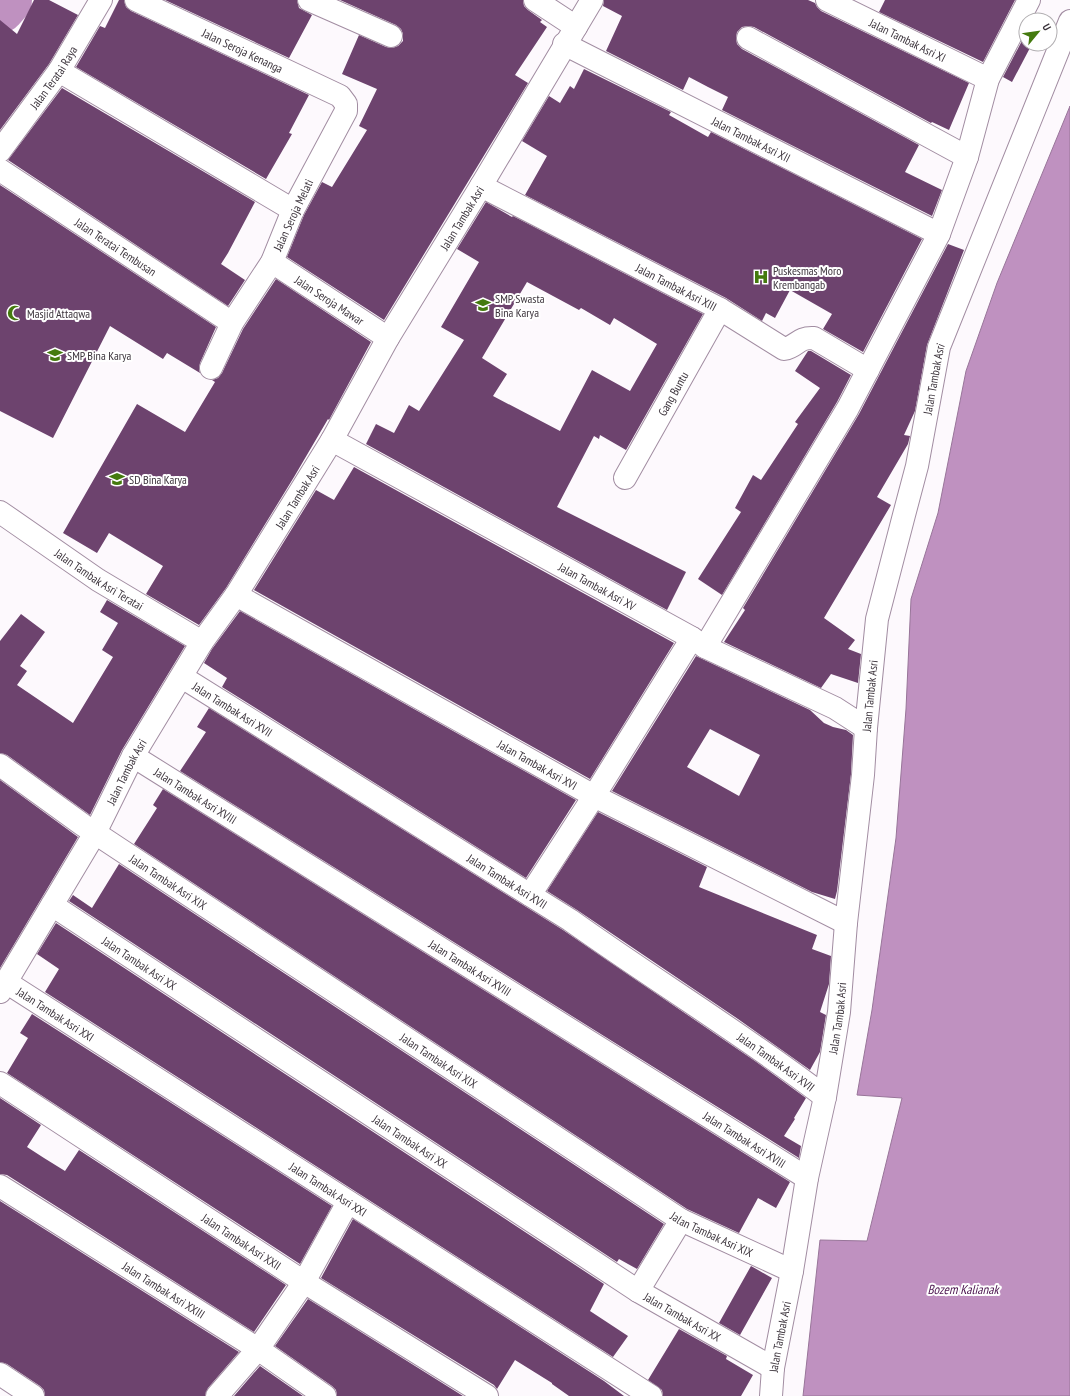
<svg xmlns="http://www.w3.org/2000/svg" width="1070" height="1396" viewBox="0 0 1070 1396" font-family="'PT Sans Narrow',sans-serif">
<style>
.water{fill:#bf91c0;stroke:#987599}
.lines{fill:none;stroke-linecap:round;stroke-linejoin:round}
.river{stroke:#bf91c0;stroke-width:50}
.building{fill:#6d436e;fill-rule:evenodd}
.minor-casing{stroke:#a28da2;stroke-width:24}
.minor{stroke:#fff;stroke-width:22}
.labels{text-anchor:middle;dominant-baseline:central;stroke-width:4;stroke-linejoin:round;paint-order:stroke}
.street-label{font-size:12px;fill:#3d353d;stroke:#fff}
.poi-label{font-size:12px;fill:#3d353d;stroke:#fff;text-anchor:start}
.water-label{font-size:13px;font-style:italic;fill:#4c154f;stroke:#fff}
</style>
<rect width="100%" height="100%" fill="#fdf9fd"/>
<!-- water -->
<path class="water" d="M 1070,106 L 1070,1396 L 803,1396 L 820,1240 L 867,1241 L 902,1098 L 857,1095 L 872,1010 L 896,838 L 906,709 L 911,599 L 938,513 L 966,371 L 997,283 Z"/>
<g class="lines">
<!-- river -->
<path class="river" d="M 0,8 L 7,0"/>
</g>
<!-- building -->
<path class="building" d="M 34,0 L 49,0 L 78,15 L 49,64 L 0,130 L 0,20 L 17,34 Z
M 119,0 L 124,0 L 126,7 L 131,11 L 309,95 L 289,133 L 292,134 L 266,179 L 76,67 L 100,26 L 105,28 Z
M 165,0 L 297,0 L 299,8 L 312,15 L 289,58 Z
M 340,0 L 523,0 L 524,6 L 528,10 L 542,20 L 540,22 L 547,27 L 515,75 L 528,83 L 384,320 L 287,257 L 304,215 L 322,182 L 332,187 L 367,130 L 359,126 L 377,89 L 342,74 L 359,35 L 386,47 L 392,48 L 398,46 L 403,41 L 403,34 L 401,29 L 396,25 Z
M 604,0 L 808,0 L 815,3 L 817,7 L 821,11 L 969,83 L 949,130 L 932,122 L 931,123 L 754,27 L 748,26 L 742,27 L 737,32 L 736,38 L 737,44 L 742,49 L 919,145 L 905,172 L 942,190 L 932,216 L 722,110 L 728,97 L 708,87 L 689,77 L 683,90 L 606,51 L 622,16 L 603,6 Z
M 885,0 L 1015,0 L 983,62 L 879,12 Z
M 1026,33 L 1026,44 L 1032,44 L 1012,82 L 1003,77 Z
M 584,69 L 671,112 L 669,115 L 708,137 L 711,132 L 922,239 L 863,352 L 823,329 L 832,314 L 790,290 L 775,318 L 766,313 L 762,321 L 726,298 L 525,195 L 547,156 L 522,141 L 549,96 L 560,103 L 570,86 L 574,89 Z
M 62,88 L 255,202 L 228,253 L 221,264 L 245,280 L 228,306 L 8,160 Z
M 0,185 L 216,327 L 200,363 L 199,369 L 200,373 L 167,353 L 163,359 L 110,326 L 53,438 L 0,411 Z
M 486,202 L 512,217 L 513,216 L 703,314 L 626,450 L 600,435 L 599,439 L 594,436 L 557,507 L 686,572 L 667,610 L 366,444 L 376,424 L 394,433 L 409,405 L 419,411 L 464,340 L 441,327 L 479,262 L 457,249 ZM 527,282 L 579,310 L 581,308 L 610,325 L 614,318 L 657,344 L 630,391 L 592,370 L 560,431 L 493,396 L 507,374 L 482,358 Z
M 948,244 L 964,250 L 927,345 L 915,411 L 904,435 L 910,436 L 908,444 L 877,497 L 891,505 L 824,618 L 855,640 L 848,649 L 861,654 L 858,683 L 831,674 L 821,688 L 724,642 L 745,610 L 743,608 L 859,414 Z
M 276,279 L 371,342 L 329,420 L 328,419 L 294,477 L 226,588 L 199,625 L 146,594 L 163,566 L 109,533 L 97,553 L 63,533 L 137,404 L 185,432 L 215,382 L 212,380 L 218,378 L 222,373 L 243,329 Z
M 808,351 L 811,351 L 851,375 L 837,402 L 722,595 L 698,579 L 741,512 L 735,508 L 753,475 L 761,480 L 798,424 L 795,422 L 820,388 L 795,371 Z
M 354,467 L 674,643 L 590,779 L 254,590 L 316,490 L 334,500 Z
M 107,600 L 185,646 L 122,750 L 90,815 L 7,755 L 0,753 L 0,641 L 21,614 L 45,632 L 20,666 L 27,671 L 17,685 L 73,723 L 113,657 L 102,650 L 118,623 L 100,612 Z
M 240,611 L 576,800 L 526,878 L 222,687 L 227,678 L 204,663 L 212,649 Z
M 696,656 L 810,710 L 824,723 L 833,727 L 846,730 L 853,735 L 851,774 L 837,891 L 835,899 L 812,892 L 612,791 ZM 710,729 L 760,755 L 739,796 L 687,767 Z
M 209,708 L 563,930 L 755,1061 L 806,1098 L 794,1118 L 795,1119 L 784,1136 L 801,1146 L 799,1158 L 180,771 L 206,732 L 197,727 Z
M 0,780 L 78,837 L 0,968 Z
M 163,789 L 790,1182 L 776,1208 L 758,1198 L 739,1233 L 687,1209 L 134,844 L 157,808 L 153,805 Z
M 598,812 L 707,867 L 699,887 L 817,935 L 812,949 L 831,956 L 829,984 L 820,1012 L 826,1015 L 820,1052 L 810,1070 L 738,1019 L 577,910 L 547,891 Z
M 119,864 L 664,1224 L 637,1269 L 619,1259 L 617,1262 L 69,901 L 73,895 L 92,908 Z
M 56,923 L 604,1284 L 590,1311 L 628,1336 L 613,1357 L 45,992 L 59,969 L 37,954 Z
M 32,1014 L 332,1206 L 300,1264 L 7,1073 L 28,1038 L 20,1033 Z
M 0,1098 L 41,1125 L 27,1147 L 44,1158 L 65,1171 L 79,1150 L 286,1285 L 254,1332 L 7,1175 L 0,1174 Z
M 0,1201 L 239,1352 L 208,1388 L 205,1396 L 45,1396 L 44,1390 L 40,1386 L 7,1364 L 0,1362 Z
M 353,1219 L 604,1381 L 624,1396 L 569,1396 L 552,1384 L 552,1383 L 515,1360 L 497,1389 L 494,1385 L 321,1278 Z
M 751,1266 L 772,1278 L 740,1335 L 719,1323 Z
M 308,1299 L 463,1396 L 337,1396 L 336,1390 L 332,1386 L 275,1346 Z
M 679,1329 L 727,1356 L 726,1359 L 753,1375 L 741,1396 L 663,1396 L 662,1390 L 648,1380 Z
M 260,1366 L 303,1396 L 234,1396 Z"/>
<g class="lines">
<!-- minor casing -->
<g class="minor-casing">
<g id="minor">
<path id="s1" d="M 136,0 L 340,96 L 346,104 L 346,111 L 293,210 L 272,262 L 232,323 L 211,368"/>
<path d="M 309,0 L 391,36"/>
<path d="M 535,0 L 576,27"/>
<path id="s2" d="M 827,0 L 988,79"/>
<path d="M 748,38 L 967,157"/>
<path id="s3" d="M 564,44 L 939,234"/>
<path d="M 59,71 L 293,210"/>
<path id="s4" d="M 0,151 L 59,71 L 101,0"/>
<path id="s5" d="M 0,170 L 232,323"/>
<path id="s6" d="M 481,186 L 720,309 L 784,349 C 797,347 797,337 814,338 L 868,370"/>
<path id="s7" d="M 272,262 L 388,338"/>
<path id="s8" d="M 332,440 L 692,638 L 705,647 L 835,708 L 866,728"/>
<path id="s9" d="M 625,478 L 720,309"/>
<path id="s10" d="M 0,512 L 98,580 L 202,642"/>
<path id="s11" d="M 236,595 L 594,796 L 846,923"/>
<path d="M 705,647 L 848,408 L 939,234 L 967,157 L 988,79 L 1029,0"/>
<path id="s12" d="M 182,677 L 570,920 C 654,980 743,1034 825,1097"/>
<path id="s13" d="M 133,756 L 807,1178"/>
<path id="s14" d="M 0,765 L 83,825 L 681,1220 L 792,1271"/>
<path d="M 530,895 L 594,796 L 692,638"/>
<path id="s15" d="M 52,905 L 638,1291 L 773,1368"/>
<path id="s16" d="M 6,982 L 651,1396"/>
<path id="s17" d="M 0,992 L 95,833 L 133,756 L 202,642 L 236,595 L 332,440 L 388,338 L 481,186 L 592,0"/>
<path id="s18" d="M 0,1083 L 304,1282 L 487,1396"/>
<path id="s19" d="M 0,1186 L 258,1349 L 325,1396"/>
<path d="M 638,1291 L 681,1220"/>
<path d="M 0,1374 L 33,1396"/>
<path d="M 217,1396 L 258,1349 L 304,1282 L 348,1202"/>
<path id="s20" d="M 771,1396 L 773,1368 L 792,1271 L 807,1178 L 825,1097 L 839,1012 L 846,923 L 863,775 L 866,728 L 877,619 L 904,515 L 917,466 L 939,347 L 1070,21"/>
</g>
</g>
<!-- minor -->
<use href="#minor" class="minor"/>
</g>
<!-- icons -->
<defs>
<g id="hospital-bare" transform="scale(1.2)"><path d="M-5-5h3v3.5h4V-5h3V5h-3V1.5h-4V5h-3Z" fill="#447a0e" stroke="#fff" stroke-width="2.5" paint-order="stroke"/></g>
<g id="school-bare" transform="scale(1.2)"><path d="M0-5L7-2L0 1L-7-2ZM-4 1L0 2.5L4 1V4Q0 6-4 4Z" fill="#447a0e" stroke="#fff" stroke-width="2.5" paint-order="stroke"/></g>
<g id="mosque-bare" transform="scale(1.2)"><path d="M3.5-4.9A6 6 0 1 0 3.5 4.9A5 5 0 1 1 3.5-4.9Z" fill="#447a0e" stroke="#fff" stroke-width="2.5" paint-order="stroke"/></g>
</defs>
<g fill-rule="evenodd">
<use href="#hospital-bare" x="761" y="277"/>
<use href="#school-bare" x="483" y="305"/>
<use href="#mosque-bare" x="15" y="313"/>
<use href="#school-bare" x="55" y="355"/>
<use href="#school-bare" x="117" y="479"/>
</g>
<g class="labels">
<!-- street labels -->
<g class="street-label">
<text stroke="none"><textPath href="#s2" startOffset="90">Jalan Tambak Asri XI</textPath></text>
<text stroke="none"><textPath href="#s1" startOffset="118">Jalan Seroja Kenanga</textPath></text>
<text stroke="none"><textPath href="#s4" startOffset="91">Jalan Teratai Raya</textPath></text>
<text stroke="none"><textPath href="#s3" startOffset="210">Jalan Tambak Asri XII</textPath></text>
<text transform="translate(293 215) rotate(-65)">Jalan Seroja Melati</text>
<text stroke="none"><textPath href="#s17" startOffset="902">Jalan Tambak Asri</textPath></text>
<text stroke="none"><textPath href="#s5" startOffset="139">Jalan Teratai Tembusan</textPath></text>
<text stroke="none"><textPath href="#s6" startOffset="220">Jalan Tambak Asri XIII</textPath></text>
<text stroke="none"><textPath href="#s7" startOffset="69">Jalan Seroja Mawar</textPath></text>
<text stroke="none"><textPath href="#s20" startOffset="1032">Jalan Tambak Asri</textPath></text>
<text stroke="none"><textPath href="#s9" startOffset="97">Gang Buntu</textPath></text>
<text stroke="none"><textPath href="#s17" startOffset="578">Jalan Tambak Asri</textPath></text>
<text stroke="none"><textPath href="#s10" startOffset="120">Jalan Tambak Asri Teratai</textPath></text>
<text stroke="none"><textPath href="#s8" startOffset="303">Jalan Tambak Asri XV</textPath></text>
<text stroke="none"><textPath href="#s20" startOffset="708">Jalan Tambak Asri</textPath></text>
<text stroke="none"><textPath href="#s12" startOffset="60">Jalan Tambak Asri XVII</textPath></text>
<text stroke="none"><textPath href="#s11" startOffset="346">Jalan Tambak Asri XVI</textPath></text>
<text stroke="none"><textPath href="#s17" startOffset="254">Jalan Tambak Asri</textPath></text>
<text stroke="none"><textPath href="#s13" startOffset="74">Jalan Tambak Asri XVIII</textPath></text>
<text stroke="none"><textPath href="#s12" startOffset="384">Jalan Tambak Asri XVII</textPath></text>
<text stroke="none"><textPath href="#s14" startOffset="205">Jalan Tambak Asri XIX</textPath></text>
<text stroke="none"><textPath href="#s15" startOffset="105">Jalan Tambak Asri XX</textPath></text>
<text stroke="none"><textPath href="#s13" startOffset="398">Jalan Tambak Asri XVIII</textPath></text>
<text stroke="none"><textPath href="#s16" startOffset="59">Jalan Tambak Asri XXI</textPath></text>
<text stroke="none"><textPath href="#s20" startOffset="384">Jalan Tambak Asri</textPath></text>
<text stroke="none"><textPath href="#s14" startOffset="529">Jalan Tambak Asri XIX</textPath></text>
<text stroke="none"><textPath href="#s12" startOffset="708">Jalan Tambak Asri XVII</textPath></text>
<text stroke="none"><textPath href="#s13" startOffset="722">Jalan Tambak Asri XVIII</textPath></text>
<text stroke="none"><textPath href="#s15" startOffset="429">Jalan Tambak Asri XX</textPath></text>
<text stroke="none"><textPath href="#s16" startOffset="383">Jalan Tambak Asri XXI</textPath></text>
<text stroke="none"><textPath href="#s14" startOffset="853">Jalan Tambak Asri XIX</textPath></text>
<text stroke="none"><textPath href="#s18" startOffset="289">Jalan Tambak Asri XXII</textPath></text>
<text stroke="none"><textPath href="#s19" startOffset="194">Jalan Tambak Asri XXIII</textPath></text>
<text stroke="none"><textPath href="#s15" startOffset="753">Jalan Tambak Asri XX</textPath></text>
<text stroke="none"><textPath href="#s20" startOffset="60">Jalan Tambak Asri</textPath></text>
</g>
<!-- poi labels -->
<g class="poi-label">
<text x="773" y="270">Puskesmas Moro<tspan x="773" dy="14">Krembangab</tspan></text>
<text x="495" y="298">SMP Swasta<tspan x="495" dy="14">Bina Karya</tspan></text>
<text x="27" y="313">Masjid Attaqwa</text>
<text x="67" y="355">SMP Bina Karya</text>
<text x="129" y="479">SD Bina Karya</text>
</g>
<!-- water labels -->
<g class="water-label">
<text x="963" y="1289">Bozem Kalianak</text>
</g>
</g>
<!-- north arrow -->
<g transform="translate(1038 32) rotate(61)"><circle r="19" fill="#ffffff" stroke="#b1aeb1"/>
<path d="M0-3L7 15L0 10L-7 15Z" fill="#447a0e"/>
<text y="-6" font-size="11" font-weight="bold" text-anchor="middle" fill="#3d353d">U</text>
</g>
</svg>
